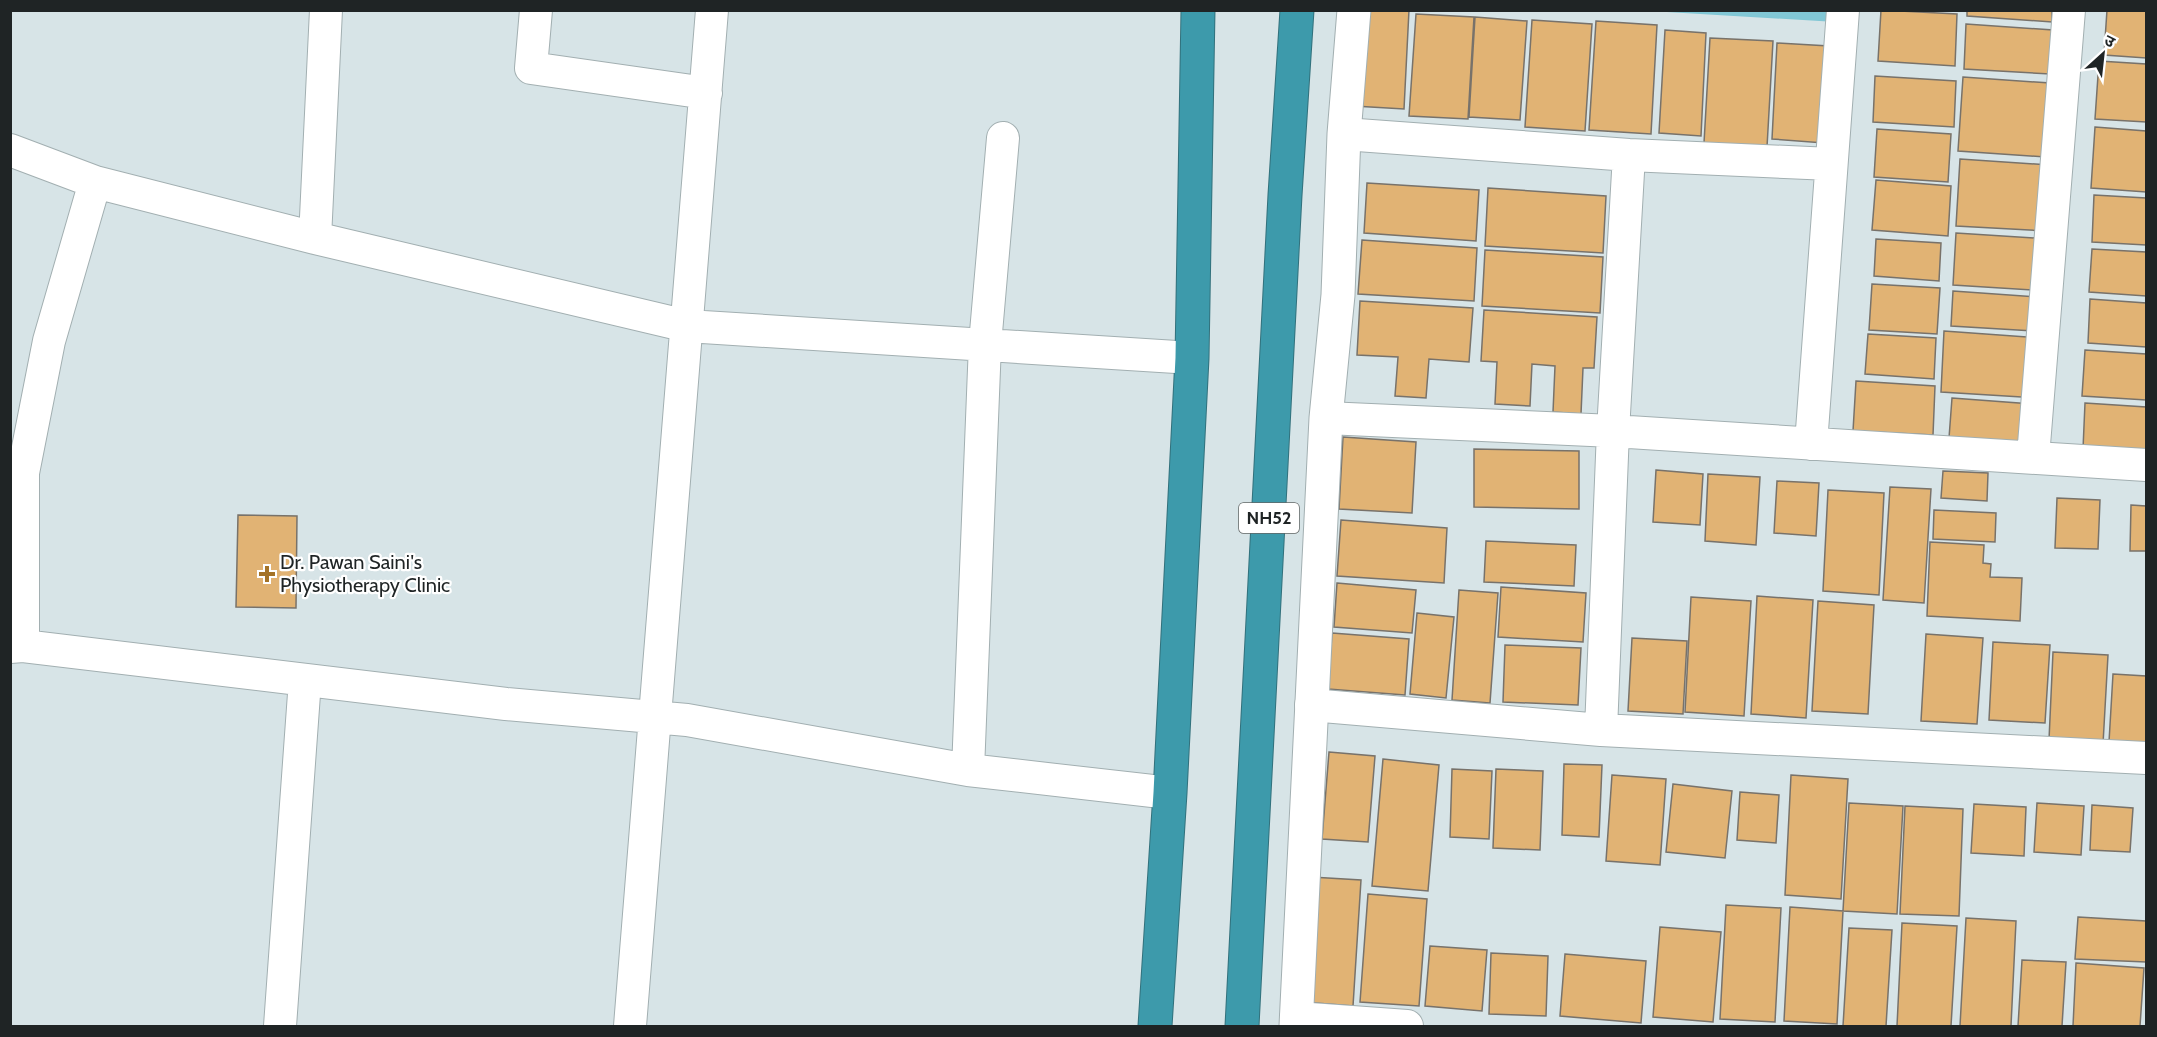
<svg xmlns="http://www.w3.org/2000/svg" width="2157" height="1037" viewBox="0 0 2157 1037" font-family="Cabin,'Noto Sans Devanagari',sans-serif">
<style>
.green{fill:#81c7d5}
.building{fill:#e1b374;stroke:#78726a;stroke-width:1.5}
.lines{fill:none;stroke-linecap:round;stroke-linejoin:round}
.street-casing{stroke:#a2afb1;stroke-width:34}
.secondary-casing{stroke:#a2afb1;stroke-width:35}
.highway-casing{stroke:#32717c;stroke-width:35}
.street{stroke:#fff;stroke-width:32}
.secondary{stroke:#fff;stroke-width:33}
.highway{stroke:#3d9aab;stroke-width:33}
.poi-dot{fill:#a47328;stroke:#fff;stroke-width:2}
.labels{text-anchor:middle;dominant-baseline:central;stroke-width:4.5;stroke-linejoin:round;paint-order:stroke}
.shield{fill:#fff;stroke:#626666;stroke-width:1.5}
.shield-label{font-size:18px;font-weight:bold;fill:#1f2425}
.poi-label{font-size:20px;fill:#1f2425;stroke:#fff;text-anchor:start}
</style>
<rect width="100%" height="100%" fill="#d7e4e7"/>
<!-- green -->
<path class="green" d="M 1650,11 L 1836,11 L 1836,22 Z"/>
<!-- building -->
<path class="building" d="M 1360,10 L 1409,10 L 1404,109 L 1354,106 Z
M 1881,10 L 1957,14 L 1955,66 L 1878,61 Z
M 1967,10 L 2052,10 L 2052,22 L 1967,16 Z
M 2107,10 L 2146,11 L 2146,58 L 2104,55 Z
M 1416,14 L 1474,17 L 1468,119 L 1409,116 Z
M 1475,17 L 1527,21 L 1520,120 L 1469,117 Z
M 1532,20 L 1592,24 L 1585,131 L 1525,127 Z
M 1596,21 L 1657,25 L 1651,134 L 1589,130 Z
M 1966,24 L 2053,30 L 2050,74 L 1964,69 Z
M 1665,30 L 1706,33 L 1701,136 L 1659,133 Z
M 1710,38 L 1773,41 L 1767,147 L 1704,143 Z
M 1777,43 L 1829,46 L 1824,143 L 1772,139 Z
M 2099,61 L 2146,64 L 2146,122 L 2095,119 Z
M 1875,76 L 1956,81 L 1954,127 L 1873,122 Z
M 1963,77 L 2050,83 L 2045,157 L 1958,151 Z
M 2095,127 L 2146,131 L 2146,192 L 2091,188 Z
M 1877,129 L 1951,134 L 1948,182 L 1874,177 Z
M 1960,159 L 2049,165 L 2046,231 L 1956,226 Z
M 1876,180 L 1951,186 L 1948,236 L 1872,230 Z
M 1367,183 L 1479,190 L 1476,241 L 1364,233 Z
M 1488,188 L 1606,196 L 1603,253 L 1485,246 Z
M 2094,195 L 2146,198 L 2146,245 L 2092,242 Z
M 1956,233 L 2035,238 L 2032,290 L 1953,285 Z
M 1876,239 L 1941,243 L 1939,281 L 1874,276 Z
M 1362,240 L 1477,248 L 1474,301 L 1358,294 Z
M 2092,249 L 2146,252 L 2146,296 L 2089,292 Z
M 1485,250 L 1603,257 L 1600,313 L 1482,306 Z
M 1872,284 L 1940,288 L 1937,334 L 1869,330 Z
M 1953,291 L 2036,297 L 2034,331 L 1951,326 Z
M 2090,299 L 2146,303 L 2146,347 L 2088,343 Z
M 1360,301 L 1473,308 L 1469,362 L 1429,359 L 1426,398 L 1395,396 L 1398,357 L 1357,355 Z
M 1484,310 L 1597,317 L 1594,368 L 1583,368 L 1581,414 L 1553,412 L 1555,366 L 1532,364 L 1530,406 L 1495,404 L 1497,362 L 1481,361 Z
M 1944,331 L 2040,338 L 2037,398 L 1941,392 Z
M 1868,334 L 1936,338 L 1934,379 L 1865,374 Z
M 2085,350 L 2146,354 L 2146,400 L 2082,396 Z
M 1856,381 L 1935,386 L 1933,435 L 1853,431 Z
M 1952,398 L 2032,404 L 2030,444 L 1949,438 Z
M 2085,403 L 2146,407 L 2146,453 L 2083,449 Z
M 1343,437 L 1416,442 L 1412,513 L 1339,509 Z
M 1474,449 L 1579,451 L 1579,509 L 1474,507 Z
M 1656,470 L 1703,474 L 1700,525 L 1653,522 Z
M 1943,471 L 1988,473 L 1987,501 L 1941,498 Z
M 1708,474 L 1760,477 L 1756,545 L 1705,541 Z
M 1777,481 L 1819,483 L 1816,536 L 1774,533 Z
M 1890,487 L 1931,489 L 1924,603 L 1883,600 Z
M 1828,490 L 1884,493 L 1879,595 L 1823,591 Z
M 2057,498 L 2100,500 L 2098,549 L 2055,548 Z
M 2131,505 L 2146,506 L 2146,551 L 2130,551 Z
M 1934,510 L 1996,513 L 1995,542 L 1933,539 Z
M 238,515 L 297,516 L 296,608 L 236,607 Z
M 1341,520 L 1447,528 L 1444,583 L 1337,576 Z
M 1486,541 L 1576,545 L 1574,586 L 1484,582 Z
M 1930,542 L 1984,545 L 1983,563 L 1991,564 L 1990,577 L 2022,578 L 2020,621 L 1927,616 Z
M 1337,583 L 1416,590 L 1412,633 L 1334,627 Z
M 1501,587 L 1586,593 L 1583,642 L 1498,637 Z
M 1459,590 L 1498,593 L 1490,703 L 1452,700 Z
M 1757,596 L 1813,600 L 1806,718 L 1751,714 Z
M 1691,597 L 1751,601 L 1744,716 L 1685,712 Z
M 1818,601 L 1874,605 L 1868,714 L 1812,711 Z
M 1417,613 L 1454,617 L 1446,698 L 1410,694 Z
M 1332,633 L 1409,639 L 1405,695 L 1328,689 Z
M 1926,634 L 1983,638 L 1977,724 L 1921,721 Z
M 1632,638 L 1687,641 L 1683,714 L 1628,711 Z
M 1993,642 L 2050,645 L 2045,723 L 1989,720 Z
M 1505,645 L 1581,648 L 1578,705 L 1503,702 Z
M 2053,652 L 2108,655 L 2103,744 L 2049,740 Z
M 2113,674 L 2146,676 L 2146,744 L 2109,742 Z
M 1329,752 L 1375,756 L 1368,842 L 1322,839 Z
M 1383,759 L 1439,765 L 1428,891 L 1372,886 Z
M 1564,764 L 1602,765 L 1599,837 L 1562,835 Z
M 1452,769 L 1492,771 L 1489,839 L 1450,837 Z
M 1496,769 L 1543,771 L 1540,850 L 1493,848 Z
M 1612,775 L 1666,779 L 1660,865 L 1606,861 Z
M 1791,775 L 1848,779 L 1841,899 L 1785,895 Z
M 1673,784 L 1732,791 L 1725,858 L 1666,852 Z
M 1740,792 L 1779,795 L 1776,843 L 1737,840 Z
M 1849,803 L 1903,806 L 1897,914 L 1843,911 Z
M 2037,803 L 2084,806 L 2081,855 L 2034,852 Z
M 1974,804 L 2026,807 L 2024,856 L 1971,853 Z
M 2092,805 L 2133,808 L 2130,852 L 2090,850 Z
M 1905,806 L 1963,809 L 1959,916 L 1900,914 Z
M 1311,877 L 1361,880 L 1353,1006 L 1303,1002 Z
M 1368,894 L 1427,899 L 1419,1006 L 1360,1002 Z
M 1726,905 L 1781,908 L 1775,1022 L 1720,1019 Z
M 1790,907 L 1843,911 L 1837,1024 L 1784,1021 Z
M 2078,917 L 2146,921 L 2146,962 L 2075,959 Z
M 1966,918 L 2016,921 L 2011,1026 L 1960,1026 Z
M 1902,923 L 1957,926 L 1951,1026 L 1897,1026 Z
M 1660,927 L 1721,932 L 1713,1022 L 1653,1017 Z
M 1849,928 L 1892,930 L 1886,1026 L 1843,1026 Z
M 1430,946 L 1487,950 L 1482,1011 L 1425,1006 Z
M 1491,953 L 1548,956 L 1546,1016 L 1489,1014 Z
M 1565,954 L 1646,961 L 1641,1023 L 1560,1016 Z
M 2022,960 L 2066,962 L 2062,1026 L 2018,1026 Z
M 2076,963 L 2144,968 L 2140,1026 L 2073,1026 Z"/>
<g class="lines">
<!-- street casing -->
<g class="street-casing">
<path id="street" d="M 536,10 L 531,68 L 706,93
M 1344,134 L 1629,155 L 1831,164
M 10,150 L 95,182 L 315,238 L 687,326 L 1192,358
M 315,238 L 326,10
M 1326,418 L 1613,431 L 2146,465
M 1811,444 L 1843,10
M 2033,457 L 2069,10
M 23,646 L 23,473 L 49,341 L 95,182
M 10,647 L 23,646 L 506,704 L 687,720 L 968,770 L 1170,793
M 1311,705 L 1601,730 L 2146,758
M 1601,730 L 1613,431 L 1629,155
M 968,770 L 985,344 L 1003,138
M 1296,1018 L 1407,1026
M 280,1026 L 305,680
M 630,1026 L 712,10"/>
</g>
<!-- secondary casing -->
<g class="secondary-casing">
<path id="secondary" d="M 1296,1026 L 1326,418 L 1338,295 L 1344,134 L 1354,10"/>
</g>
<!-- highway casing -->
<g class="highway-casing">
<path id="highway" d="M 1155,1026 L 1170,793 L 1192,358 L 1198,10
M 1242,1026 L 1285,195 L 1297,10"/>
</g>
<!-- street -->
<use href="#street" class="street"/>
<!-- secondary -->
<use href="#secondary" class="secondary"/>
<!-- highway -->
<use href="#highway" class="highway"/>
</g>
<!-- markers -->
<path class="poi-dot" d="M264 565h6v6h6v6h-6v6h-6v-6h-6v-6h6z"/>
<g class="labels">
<!-- shield labels -->
<rect class="shield" x="1239" y="503" width="60" height="30" rx="4.5"/>
<g class="shield-label">
<text x="1269" y="518">NH52</text>
</g>
<!-- poi labels -->
<g class="poi-label">
<text x="280" y="562">Dr. Pawan Saini's<tspan x="280" dy="23">Physiotherapy Clinic</tspan></text>
</g>
</g>
<!-- border -->
<rect width="2157" height="1037" fill="none" stroke="#1f2425" stroke-width="24"/>
<!-- north arrow -->
<g transform="translate(2103 54) rotate(27)" stroke="#ffffff" stroke-width="4.5" paint-order="stroke">
<path d="M0-4.5L10 22L0 15L-10 22Z" fill="#1f2425"/>
<text y="-9" font-size="16" font-weight="bold" text-anchor="middle" fill="#1f2425">उ</text>
</g>
</svg>
